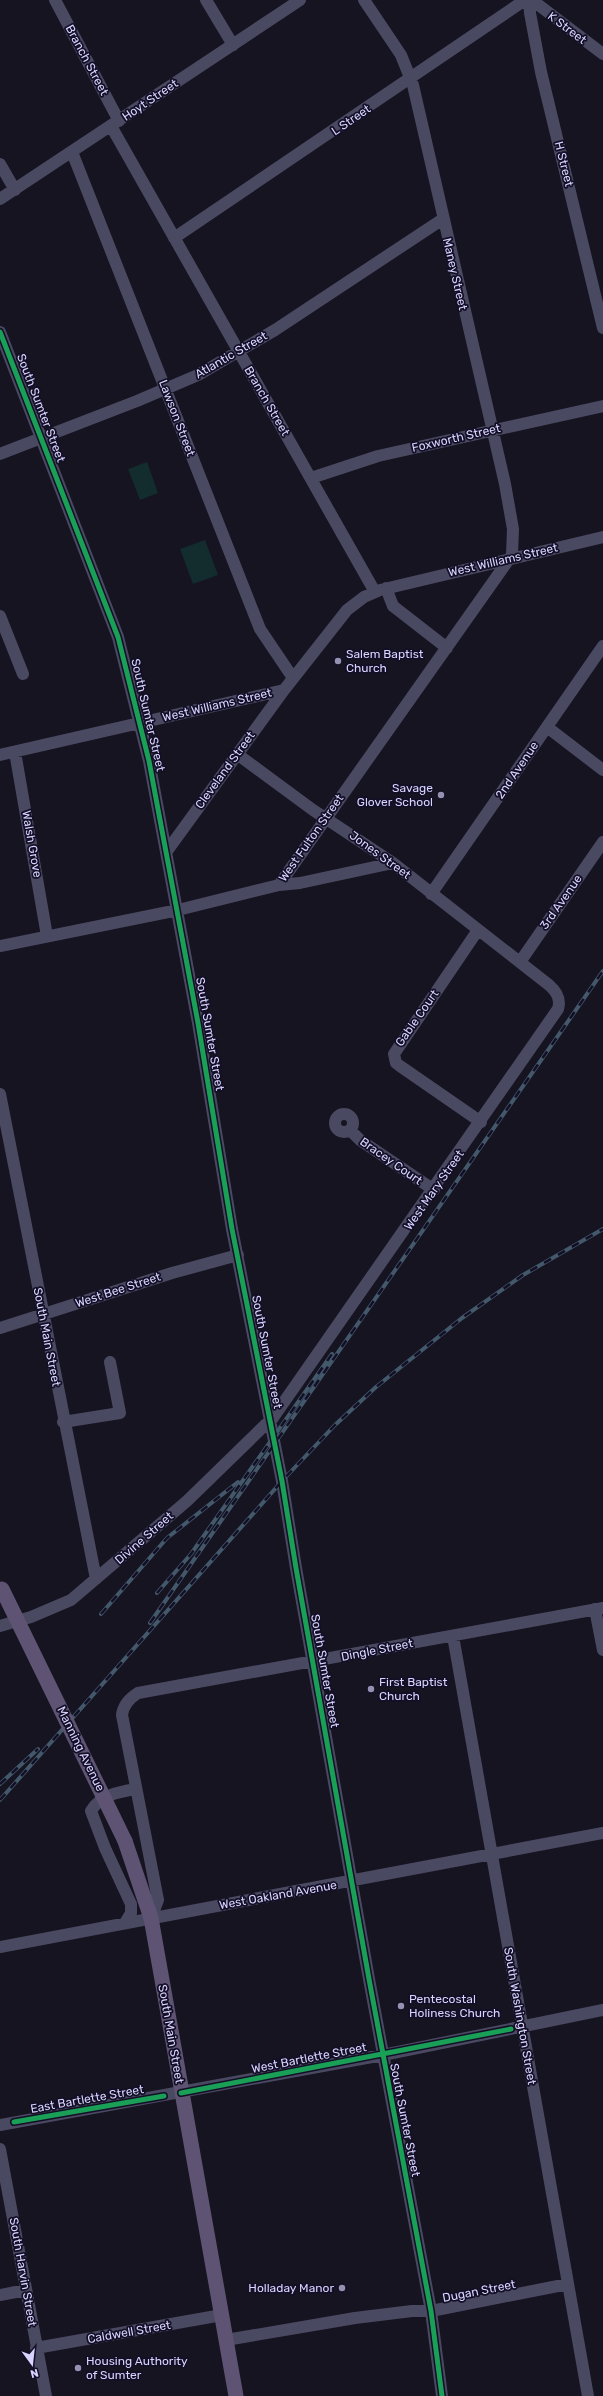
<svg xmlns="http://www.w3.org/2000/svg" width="603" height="2396" viewBox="0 0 603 2396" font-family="Rubik,sans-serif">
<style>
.green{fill:#132c2d}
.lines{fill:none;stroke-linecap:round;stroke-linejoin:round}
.minor{stroke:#4a4962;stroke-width:12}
.major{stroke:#5e5373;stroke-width:15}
.rail-casing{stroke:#43596b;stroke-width:4}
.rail{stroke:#130f26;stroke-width:2.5;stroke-dasharray:8;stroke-linecap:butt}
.major-bridge{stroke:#5e5373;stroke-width:15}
.cycleway-casing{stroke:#130f26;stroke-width:8}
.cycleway{stroke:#1a9f57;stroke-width:5}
.poi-dot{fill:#9591b1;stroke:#130f26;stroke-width:1.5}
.labels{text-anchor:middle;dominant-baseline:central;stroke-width:3.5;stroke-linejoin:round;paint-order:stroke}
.street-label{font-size:12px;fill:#d9d4ff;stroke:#130f26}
.poi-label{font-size:12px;fill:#d9d4ff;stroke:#130f26;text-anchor:start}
</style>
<rect width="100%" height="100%" fill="#161421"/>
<!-- green -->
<path class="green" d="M 147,462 L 158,493 L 140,500 L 128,469 Z
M 205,540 L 218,575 L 193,584 L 180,549 Z"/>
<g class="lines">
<!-- minor -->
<path class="minor" d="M 55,0 L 119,121
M 206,0 L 233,45
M 529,0 L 530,13 L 541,72 L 603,328
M 532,0 L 603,54
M 111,126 L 375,592
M 72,152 L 260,629 L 293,678
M 0,164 L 15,190
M 0,199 L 300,0
M 174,238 L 525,0
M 0,332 L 118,637 L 149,761 L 198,1023 L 232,1229 L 282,1481 L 296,1568 L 369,1979 L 431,2311 L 442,2396
M 0,454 L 137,401 L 198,375 L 275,330 L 443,219
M 311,478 L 378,456 L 603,406
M 386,588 L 393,606 L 447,648
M 0,616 L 23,674
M 547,727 L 603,770
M 15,752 L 47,936
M 0,755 L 284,690 L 347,610 L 364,597 L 380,590 L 603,537
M 167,851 L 284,690
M 279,885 L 300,883 L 393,863
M 431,894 L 603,646
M 478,930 L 394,1054 L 396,1063 L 400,1066 L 481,1122
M 0,946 L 178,910 L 279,885 L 512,555 L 513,529 L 505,484 L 413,85 L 401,55 L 364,0
M 520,962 L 603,842
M 0,1094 L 96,1579
M335 1123a9 9 0 1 1 18 0a9 9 0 1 1-18 0Z
M 350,1130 L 360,1140 L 434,1190
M 0,1328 L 172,1273 L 238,1255
M 63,1422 L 120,1413 L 110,1362
M 595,1609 L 603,1650
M 0,1626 L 31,1617 L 71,1600 L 187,1501 L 265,1425 L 270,1422 L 558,1009 C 561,999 557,992 549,985 L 393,863 L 313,810 L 237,754
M 453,1636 L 588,2396
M 151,1918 L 158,1900 L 122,1715 C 123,1706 130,1698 138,1693 L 603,1608
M 125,1923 L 131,1913 L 131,1904 L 105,1848 L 91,1811 C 100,1795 119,1792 136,1789
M 0,1947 L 603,1833
M 0,2125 L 383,2055 L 603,2010
M 0,2149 L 46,2396
M 0,2295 L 26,2290
M 226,2340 L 355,2318 L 412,2311 L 431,2311 L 568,2284
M 36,2348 L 222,2315"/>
<!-- major -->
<path class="major" d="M 125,1841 L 151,1918 L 236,2396"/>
<!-- rail casing -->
<g class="rail-casing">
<path id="rail" d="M 157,1593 L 191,1554 L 332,1354
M 101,1614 L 167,1538 L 238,1482
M 150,1623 L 603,971
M 0,1784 L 38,1749
M 0,1800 L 282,1481 L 335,1425 L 376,1387 L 462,1318 L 523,1275 L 603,1229"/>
</g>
<!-- rail -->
<use href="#rail" class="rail"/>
<!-- major-bridge -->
<path class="major-bridge" d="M 2,1589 L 125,1841"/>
<!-- cycleway casing -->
<g class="cycleway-casing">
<path id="cycleway" d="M 0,332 L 118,637 L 149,761 L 198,1023 L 232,1229 L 282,1481 L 296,1568 L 369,1979 L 431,2311 L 442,2396
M 181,2093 L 511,2029
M 14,2122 L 164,2096"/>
</g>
<!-- cycleway -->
<use href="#cycleway" class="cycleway"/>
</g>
<!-- markers -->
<g class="poi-dot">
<circle cx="338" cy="661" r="4"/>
<circle cx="441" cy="795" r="4"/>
<circle cx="371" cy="1689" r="4"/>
<circle cx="401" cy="2006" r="4"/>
<circle cx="342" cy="2288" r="4"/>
<circle cx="78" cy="2368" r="4"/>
</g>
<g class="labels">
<!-- street labels -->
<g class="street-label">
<text transform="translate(567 28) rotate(37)">K Street</text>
<text transform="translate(87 60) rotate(62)">Branch Street</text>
<text transform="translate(150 100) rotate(-34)">Hoyt Street</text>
<text transform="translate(351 120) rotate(-34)">L Street</text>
<text transform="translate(564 164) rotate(76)">H Street</text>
<text transform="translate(455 274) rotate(77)">Maney Street</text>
<text transform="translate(231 355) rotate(-30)">Atlantic Street</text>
<text transform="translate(267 401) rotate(60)">Branch Street</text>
<text transform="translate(41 408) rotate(69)">South Sumter Street</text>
<text transform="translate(177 418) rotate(69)">Lawson Street</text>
<text transform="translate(456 438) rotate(-13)">Foxworth Street</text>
<text transform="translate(503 560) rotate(-13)">West Williams Street</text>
<text transform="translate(217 705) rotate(-13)">West Williams Street</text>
<text transform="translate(148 715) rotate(77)">South Sumter Street</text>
<text transform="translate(225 770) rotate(-54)">Cleveland Street</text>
<text transform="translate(517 770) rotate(-56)">2nd Avenue</text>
<text transform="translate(311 838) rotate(-55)">West Fulton Street</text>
<text transform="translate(32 844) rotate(80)">Walsh Grove</text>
<text transform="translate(380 855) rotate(36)">Jones Street</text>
<text transform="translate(561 902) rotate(-55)">3rd Avenue</text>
<text transform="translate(417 1018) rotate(-55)">Gable Court</text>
<text transform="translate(210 1034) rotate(80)">South Sumter Street</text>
<text transform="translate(391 1161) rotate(35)">Bracey Court</text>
<text transform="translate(434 1190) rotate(-55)">West Mary Street</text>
<text transform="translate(118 1290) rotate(-18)">West Bee Street</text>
<text transform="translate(47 1337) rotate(79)">South Main Street</text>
<text transform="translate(267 1352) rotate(79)">South Sumter Street</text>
<text transform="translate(144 1538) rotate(-41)">Divine Street</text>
<text transform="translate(377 1650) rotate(-11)">Dingle Street</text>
<text transform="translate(325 1671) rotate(80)">South Sumter Street</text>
<text transform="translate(81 1749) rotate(64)">Manning Avenue</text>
<text transform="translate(278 1895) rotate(-10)">West Oakland Avenue</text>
<text transform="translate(520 2016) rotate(80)">South Washington Street</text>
<text transform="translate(171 2034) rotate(80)">South Main Street</text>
<text transform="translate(309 2058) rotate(-11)">West Bartlette Street</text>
<text transform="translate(87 2099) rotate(-10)">East Bartlette Street</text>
<text transform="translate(405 2120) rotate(79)">South Sumter Street</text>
<text transform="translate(23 2272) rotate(80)">South Harvin Street</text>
<text transform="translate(479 2291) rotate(-11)">Dugan Street</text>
<text transform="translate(129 2332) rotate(-10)">Caldwell Street</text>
</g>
<!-- poi labels -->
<g class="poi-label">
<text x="346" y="654">Salem Baptist<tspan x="346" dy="14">Church</tspan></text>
<text x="433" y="788" text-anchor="end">Savage<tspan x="433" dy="14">Glover School</tspan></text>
<text x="379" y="1682">First Baptist<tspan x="379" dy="14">Church</tspan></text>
<text x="409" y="1999">Pentecostal<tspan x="409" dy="14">Holiness Church</tspan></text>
<text x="334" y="2288" text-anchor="end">Holladay Manor</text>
<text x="86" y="2361">Housing Authority<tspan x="86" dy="14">of Sumter</tspan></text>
</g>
</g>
<!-- north arrow -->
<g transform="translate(32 2364) rotate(165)" stroke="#130f26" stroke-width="3" paint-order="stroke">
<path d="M0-3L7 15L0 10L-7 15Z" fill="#d9d4ff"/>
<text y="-6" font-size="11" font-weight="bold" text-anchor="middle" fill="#d9d4ff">N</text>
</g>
</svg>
